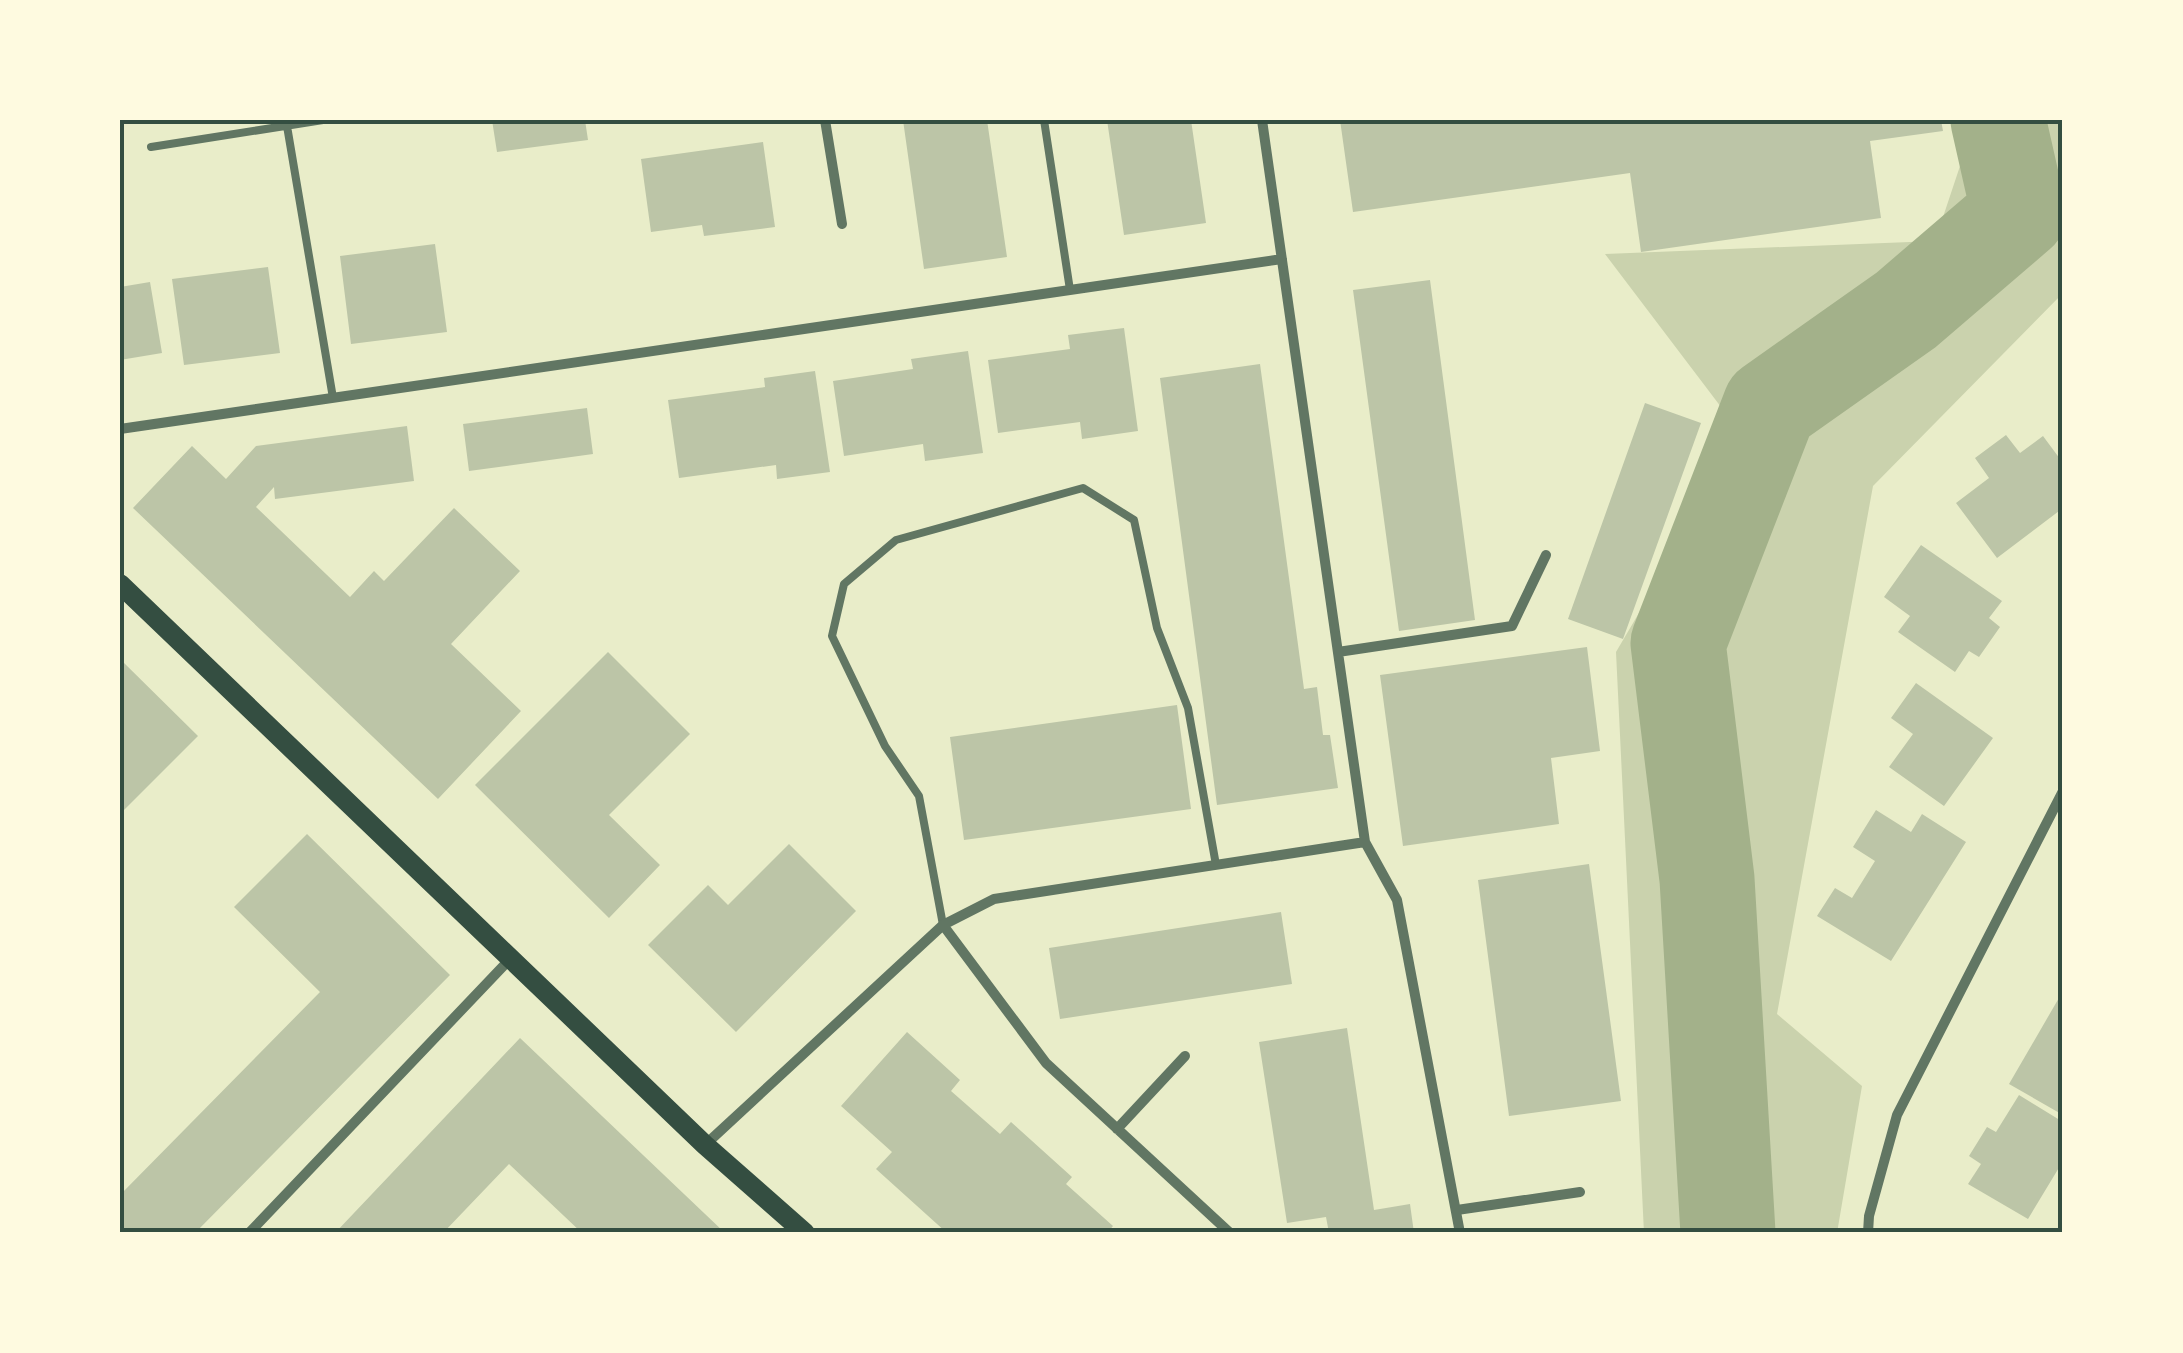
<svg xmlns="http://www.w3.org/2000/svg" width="2183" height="1353" viewBox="0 0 2183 1353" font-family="'Open Sans',sans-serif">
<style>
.green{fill:#cad2ad}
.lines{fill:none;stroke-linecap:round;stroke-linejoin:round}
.river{stroke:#a3b18a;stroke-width:95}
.building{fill:#bcc5a7}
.service{stroke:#617663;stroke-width:8}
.minor{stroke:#617663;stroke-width:10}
.secondary{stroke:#344e41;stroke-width:20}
.neatline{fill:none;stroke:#344e41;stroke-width:4}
</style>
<rect width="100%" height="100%" fill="#e9edc9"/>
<!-- green -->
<path class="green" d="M 1972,120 L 2063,120 L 2063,293 L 1873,486 L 1777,1014 L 1862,1086 L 1837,1233 L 1644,1233 L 1616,652 L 1743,436 L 1605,254 L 1935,241 L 1974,124 Z"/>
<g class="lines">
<!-- river -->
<path class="river" d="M 1728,1233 L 1707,879 L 1678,643 L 1770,406 L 1906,310 L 2019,213 L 1998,120"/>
</g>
<!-- building -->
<path class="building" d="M 492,120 L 585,120 L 588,140 L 497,152 Z
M 903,120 L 987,120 L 1007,257 L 924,269 Z
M 1107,120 L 1191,120 L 1206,223 L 1124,235 Z
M 1340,120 L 1941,120 L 1943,131 L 1870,141 L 1881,218 L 1641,252 L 1630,173 L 1353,212 Z
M 763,142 L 775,227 L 704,236 L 702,225 L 651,232 L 641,159 Z
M 435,244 L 447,332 L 351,344 L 340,256 Z
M 268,267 L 280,353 L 184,365 L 172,279 Z
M 1430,280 L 1475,620 L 1399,631 L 1353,290 Z
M 150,282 L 162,353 L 120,360 L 120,287 Z
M 1124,328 L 1138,431 L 1082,439 L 1080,422 L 998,433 L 988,360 L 1070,349 L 1068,335 Z
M 968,351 L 983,453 L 925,461 L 923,444 L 844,456 L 833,381 L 913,369 L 911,359 Z
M 1260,364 L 1304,689 L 1317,687 L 1323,735 L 1330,735 L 1338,788 L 1217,805 L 1160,378 Z
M 815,371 L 830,472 L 777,479 L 776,465 L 679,478 L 668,400 L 765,387 L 764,378 Z
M 1645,403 L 1701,423 L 1623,639 L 1568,619 Z
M 587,408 L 593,454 L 469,471 L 463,424 Z
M 407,426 L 414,481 L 275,499 L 274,487 L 256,507 L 350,597 L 374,571 L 384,581 L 454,508 L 520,571 L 451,644 L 521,711 L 438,799 L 133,508 L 192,446 L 226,479 L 256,446 Z
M 2006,435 L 2020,453 L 2043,436 L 2063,463 L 2063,508 L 1997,558 L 1956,503 L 1989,478 L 1975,458 Z
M 1921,545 L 2002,601 L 1989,618 L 2000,627 L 1979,657 L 1969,651 L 1955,672 L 1898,632 L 1910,616 L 1884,597 Z
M 1587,647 L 1600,751 L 1551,758 L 1559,824 L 1403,846 L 1380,675 Z
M 608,652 L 690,734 L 609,815 L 660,865 L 609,918 L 475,785 Z
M 120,659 L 198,736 L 120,814 Z
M 1916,683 L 1993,738 L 1944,806 L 1889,767 L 1913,734 L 1891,718 Z
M 1177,705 L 1191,809 L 964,840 L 950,737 Z
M 1876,810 L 1911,832 L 1922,814 L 1966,842 L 1891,961 L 1817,916 L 1835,888 L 1852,898 L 1875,861 L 1853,847 Z
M 307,834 L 450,975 L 195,1233 L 120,1233 L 120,1195 L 320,992 L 234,907 Z
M 789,844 L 856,911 L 736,1032 L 648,945 L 708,885 L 728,905 Z
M 1589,864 L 1621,1101 L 1509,1116 L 1478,880 Z
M 1281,912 L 1292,984 L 1060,1019 L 1049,948 Z
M 2063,991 L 2063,1115 L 2009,1084 Z
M 1347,1028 L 1374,1210 L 1410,1204 L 1414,1233 L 1329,1233 L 1326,1217 L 1287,1223 L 1259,1042 Z
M 907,1032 L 960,1080 L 951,1091 L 1000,1134 L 1011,1122 L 1072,1177 L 1066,1184 L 1113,1226 L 1107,1233 L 947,1233 L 876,1169 L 892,1152 L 841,1106 Z
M 520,1038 L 725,1233 L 582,1233 L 509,1164 L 443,1233 L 335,1233 Z
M 2019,1095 L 2063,1122 L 2063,1161 L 2028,1219 L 1968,1184 L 1981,1164 L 1969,1156 L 1987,1127 L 1996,1132 Z"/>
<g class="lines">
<!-- service -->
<path class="service" d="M 1044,120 L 1070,290
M 287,126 L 333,398
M 151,147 L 323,120
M 943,925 L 919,796 L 885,746 L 832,636 L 844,584 L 896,540 L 1083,488 L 1134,520 L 1157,628 L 1188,708 L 1216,865"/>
<!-- minor -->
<path class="minor" d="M 825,120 L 842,224
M 1262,120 L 1365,842 L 1397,900 L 1460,1233
M 120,429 L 1282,259
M 1338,652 L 1512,626 L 1546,555
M 943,925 L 1046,1063 L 1229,1232
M 1117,1129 L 1185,1056
M 705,1145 L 943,925 L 994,899 L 1365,842
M 1457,1210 L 1580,1192
M 249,1233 L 511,958
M 1868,1233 L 1869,1216 L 1897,1115 L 2063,791"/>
<!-- secondary -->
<path class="secondary" d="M 120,584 L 705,1145 L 805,1233"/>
</g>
<!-- border -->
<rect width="2183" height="1353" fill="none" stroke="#fefae0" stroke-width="245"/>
<rect x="122" y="122" width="1938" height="1108" class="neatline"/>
</svg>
